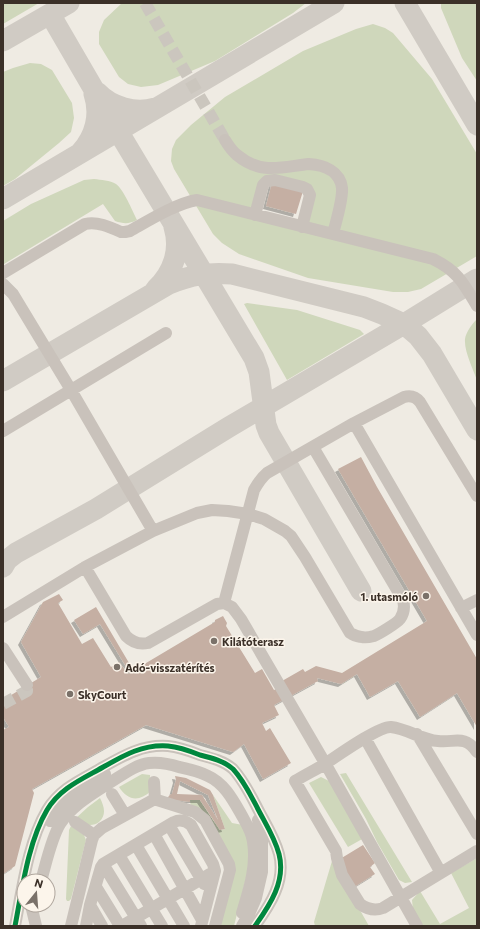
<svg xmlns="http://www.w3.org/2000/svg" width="480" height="929" viewBox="0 0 480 929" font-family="Commissioner,sans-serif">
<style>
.green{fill:#cfd7bb;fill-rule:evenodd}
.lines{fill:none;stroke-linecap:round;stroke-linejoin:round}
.taxiway{stroke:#d0cbc4;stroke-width:21}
.building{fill:#c5afa3;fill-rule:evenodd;filter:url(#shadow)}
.minor-tunnel{stroke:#cbc6be;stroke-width:12;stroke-dasharray:12 6;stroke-linecap:butt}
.minor{stroke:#c9c2bb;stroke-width:12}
.cycleway-casing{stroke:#fcf5eb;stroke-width:8}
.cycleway{stroke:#00873e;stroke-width:5}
.poi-dot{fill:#7a7169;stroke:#fcf5eb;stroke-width:1.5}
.labels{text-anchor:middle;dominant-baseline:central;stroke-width:3;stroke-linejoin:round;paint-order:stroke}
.poi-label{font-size:11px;font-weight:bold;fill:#3b3028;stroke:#fcf5eb;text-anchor:start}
</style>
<defs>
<filter id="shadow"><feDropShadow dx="-3" dy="3" stdDeviation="0" flood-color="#0004"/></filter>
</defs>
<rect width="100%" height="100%" fill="#efebe3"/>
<!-- green -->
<path class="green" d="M 3,3 L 39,3 L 3,24 Z
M 122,3 L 306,3 L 293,13 L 215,61 L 158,85 L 141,87 L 128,84 L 119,77 L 99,44 L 99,32 L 104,20 Z
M 441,3 L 477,3 L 477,81 L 462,58 L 441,8 Z
M 373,24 L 385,28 L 393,33 L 432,79 L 477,154 L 477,256 L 421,289 L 408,292 L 393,292 L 308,278 L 239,254 L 222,243 L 213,234 L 174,169 L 171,161 L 172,149 L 176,140 L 191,125 L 225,97 L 303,51 L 356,29 ZM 263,180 L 312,192 L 305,227 L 251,214 Z
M 30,63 L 41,64 L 52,70 L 72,103 L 74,118 L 71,132 L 59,143 L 15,179 L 3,186 L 3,72 L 13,68 Z
M 94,179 C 101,180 110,180 116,184 C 124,190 132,210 137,220 C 129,224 124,224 115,221 L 103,204 L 4,264 L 3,264 L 3,221 L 31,204 L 84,180 Z
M 247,303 L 297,310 L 360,330 L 364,334 L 287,380 L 244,304 Z
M 477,319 L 477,380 C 473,369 464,351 465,339 C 466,332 472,324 477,319 Z
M 346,773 L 412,882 L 405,883 L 399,880 L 377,842 L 366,819 L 340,774 Z
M 142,774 L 150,775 L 151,791 C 139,802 128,801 119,787 Z
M 321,777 L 329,781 L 364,838 L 348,847 L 309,783 Z
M 213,795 L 232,823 L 243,825 L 250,838 L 250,862 L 234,926 L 220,926 L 235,871 L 191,808 L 190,800 L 200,800 L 220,830 L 225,829 Z
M 100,798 C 104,806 107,815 99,822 C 97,824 93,825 90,825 C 86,825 80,821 75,819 L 88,807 Z
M 71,826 L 84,835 L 86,840 L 71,899 L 69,901 L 67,901 L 66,899 L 69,830 Z
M 477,858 L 477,926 L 422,926 L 413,910 L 412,900 L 420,891 L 440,924 L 469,908 L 451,873 Z
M 332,861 L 369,926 L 315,926 L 314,922 Z"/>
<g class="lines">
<!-- taxiway -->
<path class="taxiway" d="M 405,3 L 477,125
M 50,14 L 118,131 L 254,358 L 259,372 L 266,425 L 269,433 L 361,591
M 3,41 L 69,3
M 97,92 C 111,107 135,114 155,108
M 81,152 C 95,136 101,115 94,94
M 3,199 L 334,3
M 156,289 C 173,273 181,250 174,227
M 3,381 L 169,284 C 191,275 208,272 232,274 L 364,307 L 382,314 L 404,324 L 418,336 L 432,354 L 477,430
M 3,567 L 7,560 L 16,553 L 96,509 L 229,427 L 404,324 L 477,279"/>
</g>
<!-- building -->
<path class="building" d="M 272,183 L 303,191 L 296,214 L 266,206 Z
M 361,457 L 377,487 L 477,659 L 477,727 L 457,693 L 420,717 L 398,681 L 370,697 L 357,674 L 341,684 L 317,678 L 318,681 L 274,705 L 279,715 L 262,723 L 266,731 L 270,728 L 291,763 L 263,779 L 244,744 L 233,752 L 146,725 L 32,789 L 34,793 L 15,866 L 3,874 L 3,730 L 9,727 L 3,717 L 3,700 L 41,677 L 21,642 L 43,602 L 59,594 L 63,600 L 58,603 L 82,644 L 93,638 L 111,667 L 119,662 L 128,674 L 130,673 L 100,624 L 83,634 L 74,620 L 96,607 L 132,668 L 136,669 L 215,622 L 215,620 L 223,616 L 227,623 L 226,626 L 255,673 L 262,669 L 274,690 L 284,685 L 282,681 L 303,669 L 305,672 L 316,666 L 342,673 L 427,621 L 338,469 Z
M 175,776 L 186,778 L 210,790 L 213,795 L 225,829 L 220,830 L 200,800 L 190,800 L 190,802 L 168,799 L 168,797 L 171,794 L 172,794 L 176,780 ZM 180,781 L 208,795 L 218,820 L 202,795 L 177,794 Z
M 363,845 L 375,863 L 370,867 L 375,874 L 354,887 L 340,859 Z"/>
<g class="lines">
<!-- minor-tunnel -->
<path class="minor-tunnel" d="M 145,3 L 225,140
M 3,704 L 27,691 L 27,685"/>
<!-- minor -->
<path class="minor" d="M 225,140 C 228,145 232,151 237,155 C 261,175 281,167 309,164 C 324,165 340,171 342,188 C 343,200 336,221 333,234
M 255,215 L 263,185 L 267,181 L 275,180 L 303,187 L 307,189 L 310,195 L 302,227
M 3,273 L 85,224 C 97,221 110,227 121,232 L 125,232 L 130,231 C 148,221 177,203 197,200 L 433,259 C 458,271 464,284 477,306
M 3,284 L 13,294 L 71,390 L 153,531
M 354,423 L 477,635
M 3,431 L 166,333
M 85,567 L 126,636 C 132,642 139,645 148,643 L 217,604 L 224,603 L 232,607 L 241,619 L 325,763 L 417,926
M 224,603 L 254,490 C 258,483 261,478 267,473 L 354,423 L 404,397 C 411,395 416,397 420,402 L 477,496
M 461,608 L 477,600
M 3,617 L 85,567 L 153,531 L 197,513 L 212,510 L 228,511 L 248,514 L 264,519 L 285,531 L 291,536 L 305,557 L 350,633 C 354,635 357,637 362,637 C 365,638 370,637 374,636 C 379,634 397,623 400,619 C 404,613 405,607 403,600 L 313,447
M 3,648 L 27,685
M 417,734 L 477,834
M 365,738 L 441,873
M 477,752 C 464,734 455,743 438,741 C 422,740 408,729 391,727 C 379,726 337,756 325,764 C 315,770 305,775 295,781 L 336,851 L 337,858 L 342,875 L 360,904 C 367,909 375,911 383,908 L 477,851
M 154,782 L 155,800
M 112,794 L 125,815
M 50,821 C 60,800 86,786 105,774
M 75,822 L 94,835
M 169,825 L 204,884
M 154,834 L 202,920
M 136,845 L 184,926
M 119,855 L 162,926
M 103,864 L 141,926
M 41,881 C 46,864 51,839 60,824 C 72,806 89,796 106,785 C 120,777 134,765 149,763 C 159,762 170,764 179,767 C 189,769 199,771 208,776 C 224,783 233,800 241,814 C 246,823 252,832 253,842 C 257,866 249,890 242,913
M 96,887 L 120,926
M 31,905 L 36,926
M 15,926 C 22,890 28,842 47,810 C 59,790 78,781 98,770 C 121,757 141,744 168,746 C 179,747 190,751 200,755 C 212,758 224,761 233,769 C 245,782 252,798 260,813 C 267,826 275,839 279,854 C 286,881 270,905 255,926
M 71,926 L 92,840 L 94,835 L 102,828 L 153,800 L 157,800 L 195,812 L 205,820 L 229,864 L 230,870 L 215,926
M 86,926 L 90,905
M 102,926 L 90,905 L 101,867 L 103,864 L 174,822 C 180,819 186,821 191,825 L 213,864 L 215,871 L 201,926
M 122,926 L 215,871
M 242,926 L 249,914 L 256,898 L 262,872 L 262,831 L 258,820"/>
<!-- cycleway casing -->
<g class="cycleway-casing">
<path id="cycleway" d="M 15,926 C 22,890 28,842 47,810 C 59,790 78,781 98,770 C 121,757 141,744 168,746 C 179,747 190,751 200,755 C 212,758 224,761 233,769 C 245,782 252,798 260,813 C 267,826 275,839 279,854 C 286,881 270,905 255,926"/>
</g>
<!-- cycleway -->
<use href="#cycleway" class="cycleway"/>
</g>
<!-- markers -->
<g class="poi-dot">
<circle cx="426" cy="596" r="4"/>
<circle cx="214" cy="641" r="4"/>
<circle cx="117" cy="667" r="4"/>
<circle cx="70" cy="694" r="4"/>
</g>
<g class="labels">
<!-- poi labels -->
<g class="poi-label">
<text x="418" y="596" text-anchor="end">1. utasmóló</text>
<text x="222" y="641">Kilátóterasz</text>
<text x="125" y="667">Adó-visszatérítés</text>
<text x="78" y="694">SkyCourt</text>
</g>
</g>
<!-- border -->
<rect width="480" height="929" fill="none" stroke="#3b3028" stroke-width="8"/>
<!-- north arrow -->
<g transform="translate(36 893) rotate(17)"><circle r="19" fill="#fcf5eb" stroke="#afa69d"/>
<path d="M0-3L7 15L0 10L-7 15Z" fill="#7a7169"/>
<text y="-6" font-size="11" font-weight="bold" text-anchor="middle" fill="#3b3028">N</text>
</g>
</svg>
